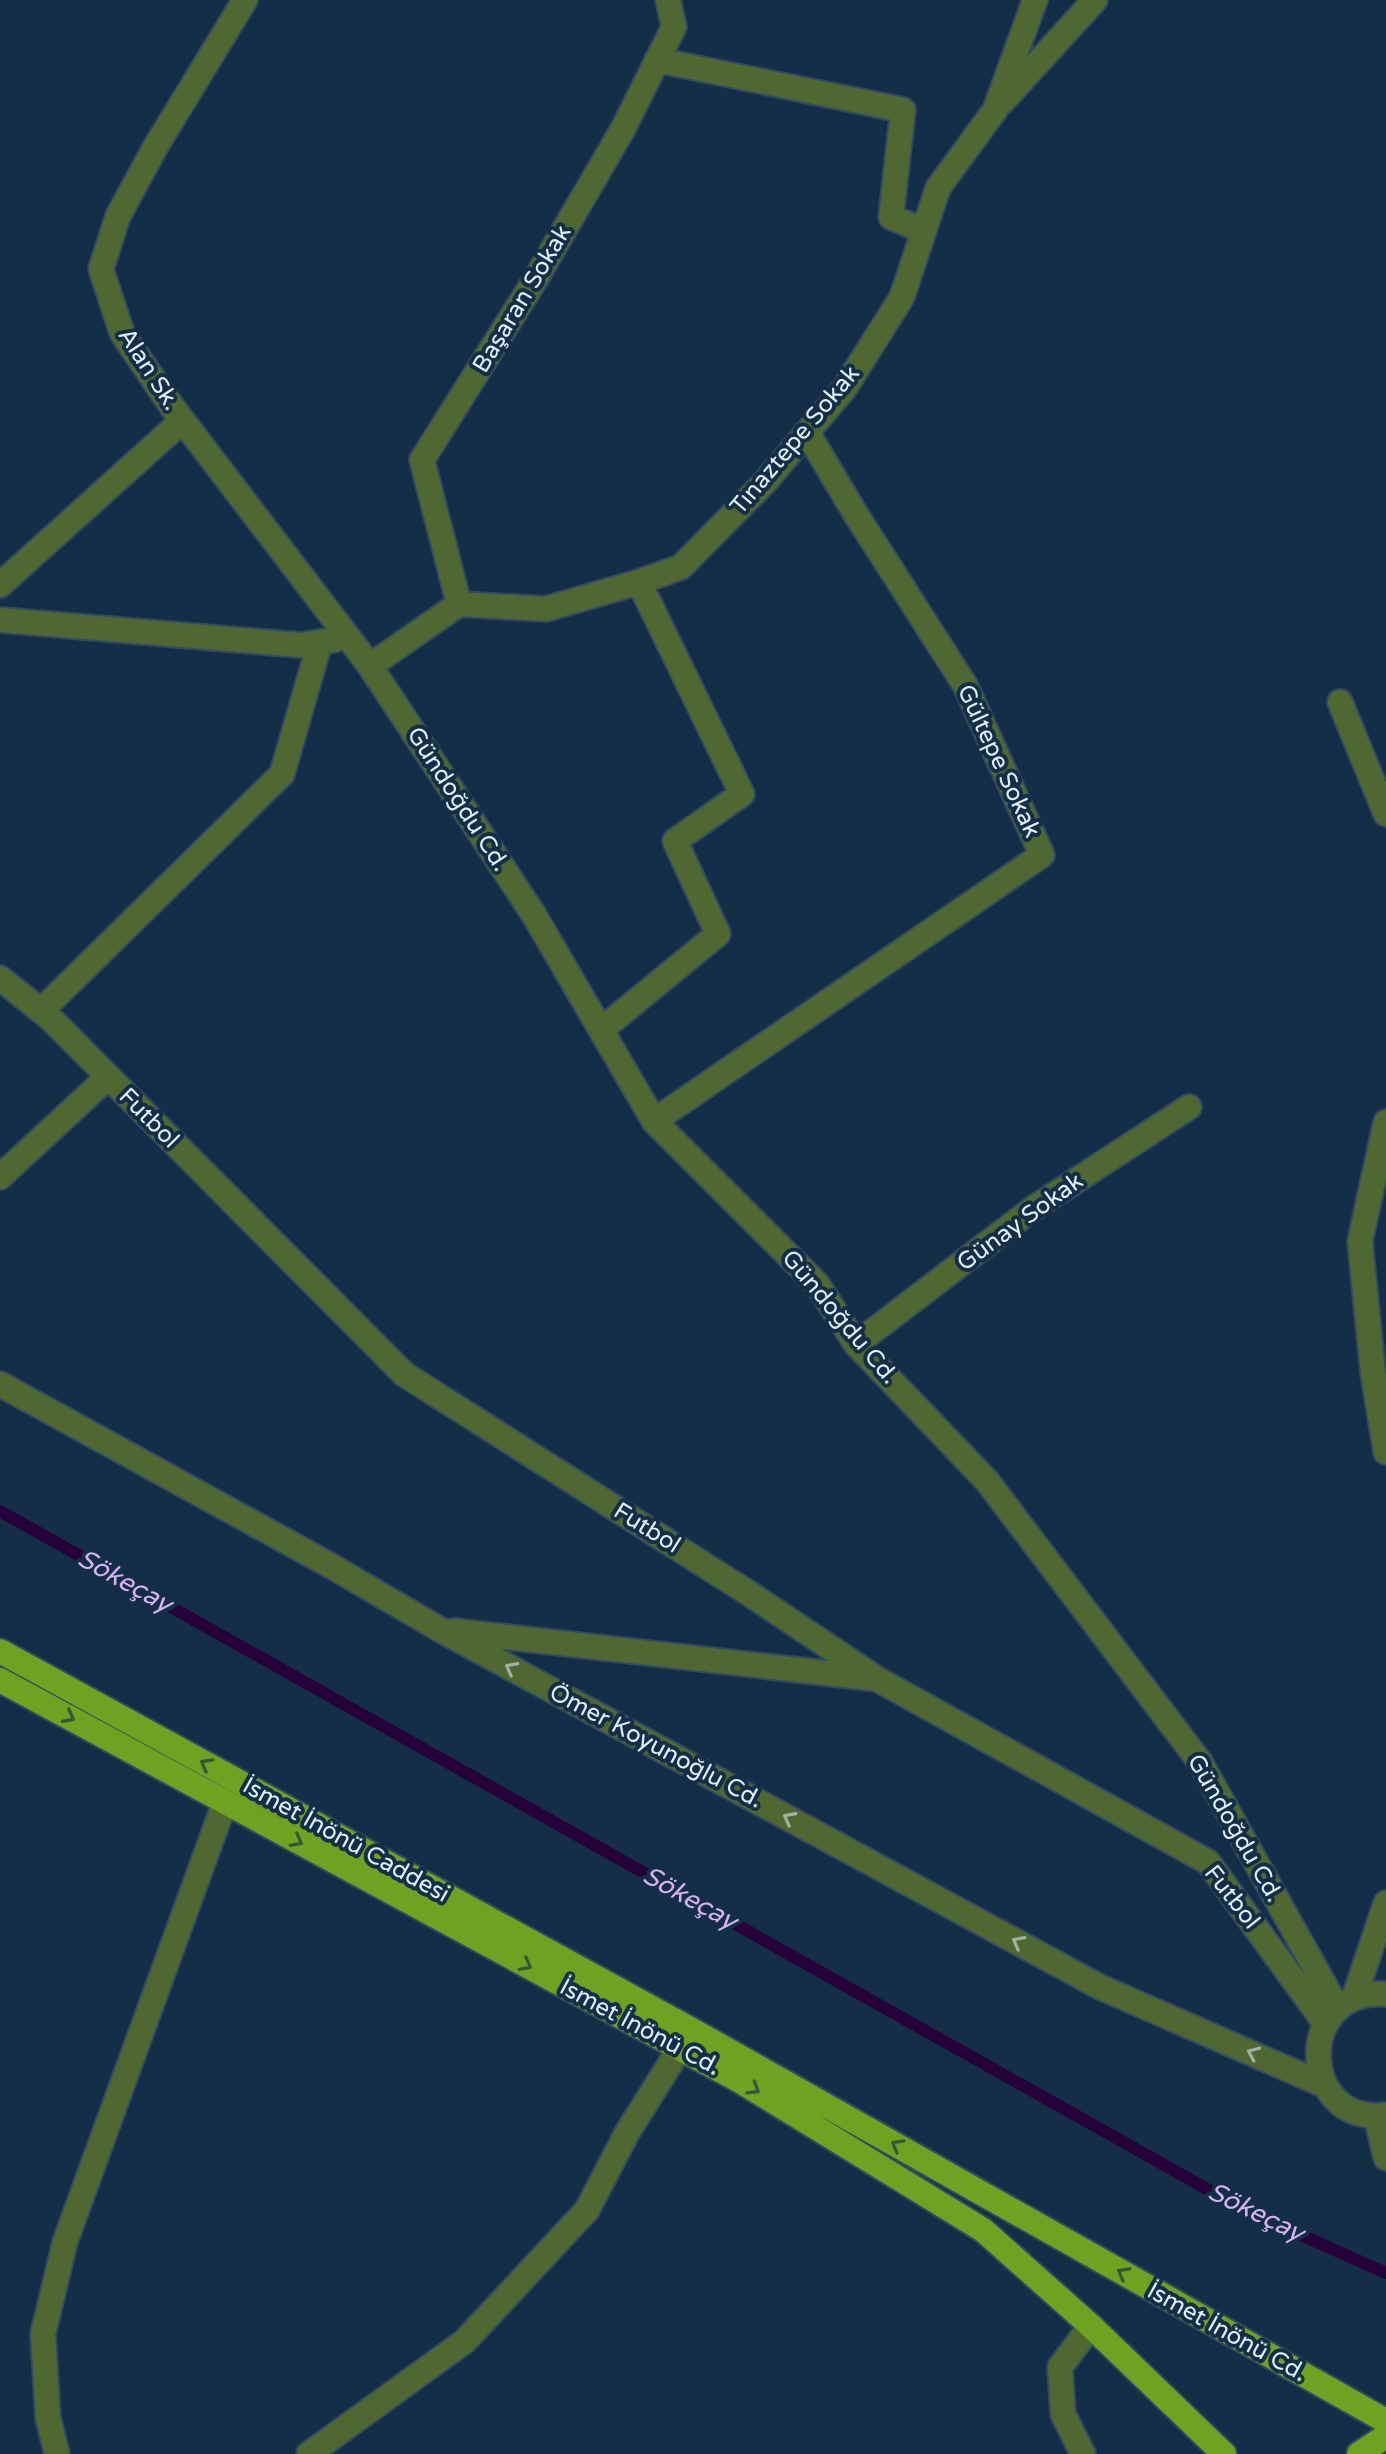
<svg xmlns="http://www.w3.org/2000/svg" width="1386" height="2454" viewBox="0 0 1386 2454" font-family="'Varela Round',sans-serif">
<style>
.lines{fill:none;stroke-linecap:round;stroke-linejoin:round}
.stream{stroke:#250039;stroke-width:12}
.minor-casing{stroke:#314961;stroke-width:28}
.major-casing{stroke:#314961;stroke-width:28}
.minor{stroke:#4f6832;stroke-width:24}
.major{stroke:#70a222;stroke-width:24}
.oneway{stroke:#a0b2a1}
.oneway2{stroke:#34573b}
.labels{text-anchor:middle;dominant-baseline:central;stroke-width:8;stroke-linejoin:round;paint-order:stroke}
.street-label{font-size:24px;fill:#e2effc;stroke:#142e48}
.water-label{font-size:26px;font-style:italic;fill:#d6b2f2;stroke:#142e48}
</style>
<rect width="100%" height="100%" fill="#142e48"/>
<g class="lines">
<!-- stream -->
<path class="stream" d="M 0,1511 L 1239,2207 L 1386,2273"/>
<!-- minor casing -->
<g class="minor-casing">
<path id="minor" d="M 245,0 L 156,146 L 118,216 L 101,269 L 122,333 L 170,404 L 370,666 L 534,915 L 654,1121 L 817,1284 L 856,1344 L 987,1481 L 1200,1762 L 1338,2009
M 657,60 L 903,110 L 891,217 L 924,231
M 1002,102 L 1095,0
M 0,585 L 182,421
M 459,604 L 422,460 L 535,280 L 623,129 L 674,27 L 668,0
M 0,620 L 300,645 L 334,640
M 370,666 L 459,604 L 546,609 L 639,582 L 681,567 L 765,482 L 844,389 L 902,297 L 938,188 L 995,110 L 1035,0
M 1340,702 L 1386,814
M 0,978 L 50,1018 L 404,1374 L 750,1594 L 877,1679 L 1208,1862 L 1325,2023
M 41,1011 L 282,774 L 320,642
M 601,1030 L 718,934 L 675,841 L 742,794 L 639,582
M 654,1121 L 1042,855 L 965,685 L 855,513 L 807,432
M 1386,1122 L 1360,1241 L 1373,1373 L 1386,1452
M 0,1177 L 108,1077
M 856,1344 L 1034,1208 L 1189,1107
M 0,1384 L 333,1567 L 439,1629 L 1100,1987 L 1324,2085
M 454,1631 L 870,1678
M 1386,1994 C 1294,1987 1298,2126 1386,2115
M 1354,1998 L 1386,1903
M 1376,2116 L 1386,2158
M 57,2454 L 48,2418 L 43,2334 L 65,2242 L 225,1802
M 309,2454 L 465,2341 L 587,2210 L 627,2133 L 690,2032
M 1083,2454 L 1063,2414 L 1060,2367 L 1091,2326"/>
</g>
<!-- major casing -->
<g class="major-casing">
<path id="major" d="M 0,1651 L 692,2030 L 1386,2421
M 0,1680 L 740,2081 L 983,2230 L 1091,2326 L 1224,2454
M 1359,2454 L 1386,2436"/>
</g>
<!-- minor -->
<use href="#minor" class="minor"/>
<!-- major -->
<use href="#major" class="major"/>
</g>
<!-- one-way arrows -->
<defs><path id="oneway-chevron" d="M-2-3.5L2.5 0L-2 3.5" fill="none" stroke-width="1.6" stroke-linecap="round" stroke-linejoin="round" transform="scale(2)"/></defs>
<g class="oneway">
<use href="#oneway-chevron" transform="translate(511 1668) rotate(-152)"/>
<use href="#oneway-chevron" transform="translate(789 1818) rotate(-152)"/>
<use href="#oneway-chevron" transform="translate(1018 1942) rotate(-152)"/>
<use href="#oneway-chevron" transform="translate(1253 2053) rotate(-156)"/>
</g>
<g class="oneway2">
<use href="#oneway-chevron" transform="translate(69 1717) rotate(28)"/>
<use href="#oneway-chevron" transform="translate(206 1764) rotate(-151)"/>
<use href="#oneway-chevron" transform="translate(297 1841) rotate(28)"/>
<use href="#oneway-chevron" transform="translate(526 1965) rotate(28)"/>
<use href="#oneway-chevron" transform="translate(754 2089) rotate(32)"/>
<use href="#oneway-chevron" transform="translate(897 2145) rotate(-151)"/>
<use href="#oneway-chevron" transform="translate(1123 2273) rotate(-151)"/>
</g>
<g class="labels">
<!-- street labels -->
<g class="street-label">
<text transform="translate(522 299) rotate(-59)">Başaran Sokak</text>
<text transform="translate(149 369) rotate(57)">Alan Sk.</text>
<text transform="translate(795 440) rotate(-50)">Tınaztepe Sokak</text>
<text transform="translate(999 761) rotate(65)">Gültepe Sokak</text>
<text transform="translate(458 799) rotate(57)">Gündoğdu Cd.</text>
<text transform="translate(149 1118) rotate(45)">Futbol</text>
<text transform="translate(1020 1222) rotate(-36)">Günay Sokak</text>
<text transform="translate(840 1317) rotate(50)">Gündoğdu Cd.</text>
<text transform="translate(647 1528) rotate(32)">Futbol</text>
<text transform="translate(656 1746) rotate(28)">Ömer Koyunoğlu Cd.</text>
<text transform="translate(1235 1828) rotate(60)">Gündoğdu Cd.</text>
<text transform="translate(346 1840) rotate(29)">İsmet İnönü Caddesi</text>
<text transform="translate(1232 1897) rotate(52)">Futbol</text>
<text transform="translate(640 2027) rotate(28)">İsmet İnönü Cd.</text>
<text transform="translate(1227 2332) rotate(29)">İsmet İnönü Cd.</text>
</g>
<!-- water labels -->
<g class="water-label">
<text transform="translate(125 1581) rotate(29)">Sökeçay</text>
<text transform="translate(690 1898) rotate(29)">Sökeçay</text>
<text transform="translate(1256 2212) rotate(26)">Sökeçay</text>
</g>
</g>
</svg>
